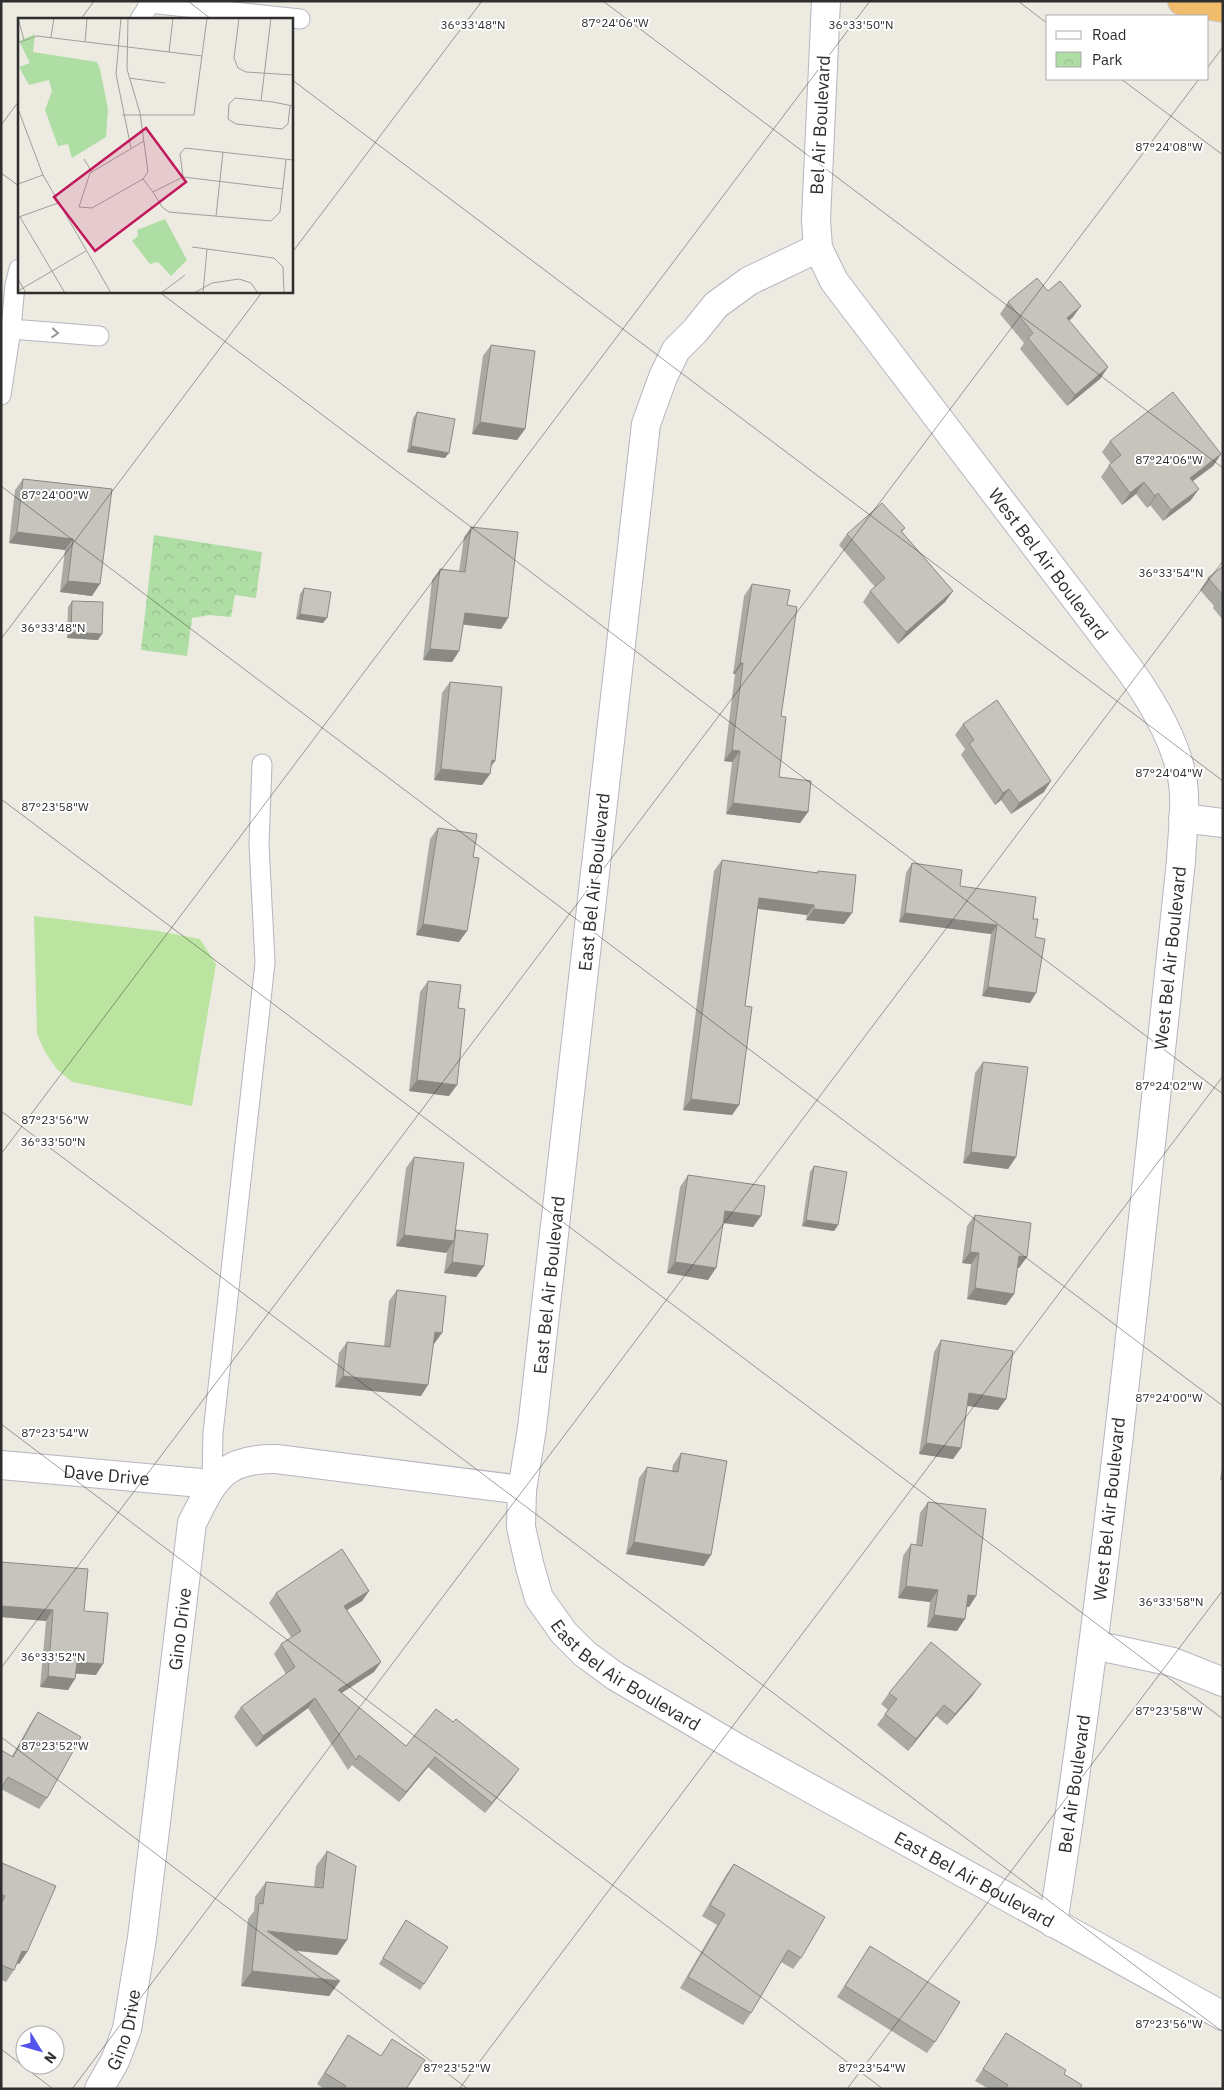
<svg xmlns="http://www.w3.org/2000/svg" width="1224" height="2090" viewBox="0 0 1224 2090" font-family="'IBM Plex Sans',sans-serif">
<style>
.park{fill:url(#park-crowns)}
.pitch{fill:#bce4a1}
.lines{fill:none;stroke-linecap:round;stroke-linejoin:round}
.lane-casing{stroke:#b5b5c0;stroke-width:21}
.street-casing{stroke:#b5b5c0;stroke-width:30}
.highway-casing{stroke:#c9c9c9;stroke-width:30}
.lane{stroke:#fff;stroke-width:19}
.street{stroke:#fff;stroke-width:28}
.highway{stroke:#f0bb6a;stroke-width:28}
.wall{fill:#aaa9a3}
.shaded-wall{fill:#8b8984}
.building{fill:#c6c4bd;stroke:#8b8984}
.oneway{stroke:#969696}
.ticks{fill:none;stroke:#2e2e2e;stroke-width:1;stroke-opacity:0.45}
.labels{text-anchor:middle;dominant-baseline:central;stroke-width:4;stroke-linejoin:round;paint-order:stroke}
.street-label{font-size:18px;fill:#2e2e2e;stroke:#fff}
.inset-road{fill:none;stroke:#a19f9a;stroke-width:1}
.view{fill:#c2185b;fill-opacity:0.15;stroke:#c2185b;stroke-width:2.5}
.inset-edge{fill:none;stroke:#2e2e2e;stroke-width:2.5}
.ticks-label{font-size:12px;text-anchor:middle;fill:#2e2e2e;stroke:#fff;stroke-width:4;stroke-linejoin:round;paint-order:stroke}
</style>
<defs>
<pattern id="park-crowns" width="20" height="18" patternUnits="userSpaceOnUse" patternTransform="scale(1.25)"><rect width="20" height="18" fill="#aedea4"/><path d="M2 6a3 3 0 1 1 6 0M12 15a3 3 0 1 1 6 0" fill="none" stroke="#96bf8e"/></pattern>
</defs>
<rect width="100%" height="100%" fill="#edeae2"/>
<!-- park -->
<path class="park" d="M 154,535 L 262,552 L 256,598 L 235,595 L 231,617 L 210,615 L 192,618 L 187,656 L 141,650 Z"/>
<!-- pitch -->
<path class="pitch" d="M 34,916 L 158,931 L 200,939 L 216,964 L 192,1106 L 72,1082 L 57,1069 L 45,1052 L 37,1034 Z"/>
<g class="lines">
<!-- lane casing -->
<g class="lane-casing">
<path id="lane" d="M 149,3 L 300,19
M 140,19 L 146,10 L 149,1
M 11,329 L 99,336
M 1,395 L 11,329 L 15,285 L 19,269
M 212,1484 L 213,1433 L 265,963 L 259,844 L 262,764"/>
</g>
<!-- street casing -->
<g class="street-casing">
<g id="street">
<path id="s1" d="M 826,1 L 816,219 L 818,248 L 834,281 L 1132,673 C 1153,703 1175,740 1182,777 C 1187,803 1182,834 1181,861 C 1143,1216 1109,1571 1053,1923"/>
<path id="s2" d="M 818,248 L 749,281 L 716,305 L 695,331 L 676,350 L 663,377 L 646,424 L 532,1428 L 522,1490 L 521,1527 L 530,1567 L 539,1598 L 564,1633 L 585,1654 L 615,1676 L 739,1749 L 1223,2016"/>
<path d="M 1183,818 L 1223,823"/>
<path id="s3" d="M 1,1465 L 212,1484"/>
<path d="M 1094,1645 L 1173,1662 L 1223,1682"/>
<path id="s4" d="M 99,2089 L 115,2061 L 127,2029 L 142,1938 L 192,1523 C 214,1480 222,1458 276,1459 L 522,1490"/>
</g>
</g>
<!-- highway casing -->
<g class="highway-casing">
<path id="highway" d="M 1182,1 L 1223,8"/>
</g>
<!-- lane -->
<use href="#lane" class="lane"/>
<!-- street -->
<use href="#street" class="street"/>
<!-- highway -->
<use href="#highway" class="highway"/>
</g>
<!-- wall -->
<path class="wall" d="M 1048,291 L 1073,317 L 1069,321 L 1108,367 L 1100,379 L 1067,406 L 1020,349 L 1024,343 L 1000,314 L 1008,302 Z
M 491,345 L 525,429 L 517,440 L 472,434 L 483,356 Z
M 417,412 L 445,458 L 407,452 L 413,418 Z
M 1110,441 L 1221,454 L 1213,466 L 1193,481 L 1191,500 L 1163,521 L 1150,505 L 1147,508 L 1136,494 L 1122,505 L 1101,477 L 1109,465 L 1111,464 L 1102,452 Z
M 23,479 L 112,489 L 92,596 L 60,592 L 65,550 L 9,543 L 15,490 Z
M 471,527 L 508,618 L 501,629 L 463,624 L 459,651 L 452,662 L 423,660 L 432,580 L 440,569 L 459,572 L 464,537 Z
M 905,528 L 902,532 L 953,591 L 945,602 L 898,644 L 863,602 L 870,591 L 875,587 L 839,545 L 847,534 Z
M 1223,566 L 1223,620 L 1213,608 L 1214,606 L 1200,590 L 1208,578 Z
M 752,584 L 787,605 L 781,716 L 779,777 L 808,812 L 800,823 L 726,814 L 732,762 L 724,761 L 735,674 L 733,674 L 744,596 Z
M 304,588 L 323,623 L 296,619 L 300,594 Z
M 72,601 L 98,640 L 67,638 L 68,607 Z
M 450,682 L 491,768 L 490,774 L 482,785 L 434,780 L 442,693 Z
M 963,724 L 1044,792 L 1011,814 L 1001,800 L 995,805 L 961,755 L 965,749 L 955,735 Z
M 438,828 L 459,942 L 416,935 L 430,839 Z
M 722,860 L 816,873 L 818,871 L 844,924 L 806,920 L 807,915 L 758,909 L 745,1006 L 739,1105 L 732,1115 L 683,1110 L 714,871 Z
M 912,863 L 960,886 L 1033,919 L 1035,937 L 1036,993 L 1030,1003 L 982,996 L 991,934 L 899,922 L 906,873 Z
M 428,981 L 458,1008 L 449,1096 L 409,1091 L 420,992 Z
M 983,1062 L 1016,1157 L 1008,1169 L 963,1163 L 975,1073 Z
M 414,1157 L 456,1231 L 484,1266 L 476,1277 L 444,1273 L 447,1252 L 396,1246 L 406,1168 Z
M 814,1166 L 838,1225 L 834,1231 L 802,1226 L 810,1172 Z
M 688,1175 L 761,1216 L 753,1227 L 723,1223 L 716,1268 L 708,1280 L 667,1273 L 680,1187 Z
M 975,1215 L 1019,1268 L 1017,1268 L 1014,1294 L 1006,1305 L 967,1299 L 971,1264 L 962,1263 L 967,1226 Z
M 397,1290 L 442,1333 L 433,1344 L 421,1396 L 335,1387 L 339,1353 L 347,1342 L 384,1346 L 389,1301 Z
M 941,1340 L 1006,1399 L 998,1410 L 967,1406 L 961,1448 L 953,1459 L 919,1454 L 934,1352 Z
M 681,1453 L 704,1566 L 626,1554 L 639,1478 L 647,1467 L 672,1471 L 673,1465 Z
M 1223,1462 L 1223,1480 L 1220,1480 Z
M 928,1502 L 976,1596 L 969,1607 L 967,1607 L 957,1631 L 927,1627 L 930,1602 L 898,1598 L 903,1556 L 911,1544 L 916,1545 L 920,1513 Z
M 1,1562 L 84,1611 L 96,1675 L 76,1673 L 68,1690 L 40,1687 L 46,1621 L 1,1617 Z
M 369,1591 L 362,1601 L 347,1610 L 374,1672 L 341,1693 L 406,1746 L 512,1779 L 485,1813 L 428,1767 L 399,1802 L 352,1765 L 348,1770 L 308,1708 L 256,1747 L 234,1717 L 241,1707 L 286,1674 L 274,1654 L 281,1644 L 291,1637 L 269,1603 L 276,1593 Z
M 889,1693 L 973,1695 L 947,1725 L 936,1716 L 908,1751 L 877,1725 L 888,1710 L 881,1704 Z
M 38,1712 L 47,1798 L 39,1809 L 1,1789 L 12,1756 L 30,1724 Z
M 327,1851 L 337,1955 L 296,1951 L 340,1981 L 329,1996 L 241,1986 L 248,1919 L 254,1911 L 255,1897 L 266,1882 L 314,1887 L 316,1866 Z
M 1,1864 L 27,1952 L 19,1964 L 17,1963 L 14,1970 L 6,1982 L 1,1980 Z
M 734,1864 L 801,1958 L 793,1969 L 781,1962 L 751,2013 L 743,2025 L 680,1988 L 717,1925 L 702,1916 L 726,1875 Z
M 402,1926 L 448,1947 L 420,1990 L 379,1964 Z
M 870,1946 L 935,2042 L 927,2053 L 837,1997 Z
M 1006,2033 L 1064,2074 L 1080,2089 L 989,2089 L 975,2081 Z
M 348,2035 L 381,2056 L 392,2039 L 406,2089 L 324,2089 L 317,2084 Z"/>
<!-- shaded-wall -->
<path class="shaded-wall" d="M 1081,306 L 1073,317 L 1059,329 L 1067,318 Z
M 1108,367 L 1100,379 L 1067,406 L 1075,395 Z
M 480,422 L 525,429 L 517,440 L 472,434 Z
M 411,446 L 449,453 L 445,458 L 407,452 Z
M 1221,454 L 1213,466 L 1182,489 L 1190,478 Z
M 1144,482 L 1136,494 L 1122,505 L 1130,493 Z
M 1199,489 L 1191,500 L 1163,521 L 1171,510 Z
M 1158,493 L 1150,505 L 1147,508 L 1155,496 Z
M 17,532 L 73,539 L 65,550 L 9,543 Z
M 68,581 L 100,584 L 92,596 L 60,592 Z
M 953,591 L 945,602 L 898,644 L 906,632 Z
M 465,613 L 508,618 L 501,629 L 458,624 Z
M 300,614 L 327,618 L 323,623 L 296,619 Z
M 71,632 L 102,634 L 98,640 L 67,638 Z
M 430,649 L 459,651 L 452,662 L 423,660 Z
M 740,663 L 743,663 L 735,674 L 733,674 Z
M 732,750 L 740,751 L 732,762 L 724,761 Z
M 492,760 L 495,761 L 487,772 Z
M 441,769 L 490,774 L 482,785 L 434,780 Z
M 1051,781 L 1044,792 L 1011,814 L 1019,803 Z
M 1009,789 L 1001,800 L 995,805 L 1003,793 Z
M 733,803 L 808,812 L 800,823 L 726,814 Z
M 759,898 L 814,905 L 807,915 L 752,908 Z
M 814,909 L 852,913 L 844,924 L 806,920 Z
M 905,913 L 997,925 L 991,934 L 899,922 Z
M 423,924 L 467,931 L 459,942 L 416,935 Z
M 988,987 L 1036,993 L 1030,1003 L 982,996 Z
M 417,1080 L 457,1085 L 449,1096 L 409,1091 Z
M 691,1099 L 739,1105 L 732,1115 L 683,1110 Z
M 971,1152 L 1016,1157 L 1008,1169 L 963,1163 Z
M 725,1211 L 761,1216 L 753,1227 L 717,1222 Z
M 806,1220 L 838,1225 L 834,1231 L 802,1226 Z
M 404,1235 L 454,1241 L 446,1253 L 396,1246 Z
M 970,1252 L 979,1253 L 971,1264 L 962,1263 Z
M 1019,1256 L 1027,1257 L 1019,1268 L 1011,1267 Z
M 452,1262 L 484,1266 L 476,1277 L 444,1273 Z
M 675,1262 L 716,1268 L 708,1280 L 667,1273 Z
M 975,1288 L 1014,1294 L 1006,1305 L 967,1299 Z
M 435,1332 L 442,1333 L 434,1344 L 427,1344 Z
M 343,1376 L 428,1385 L 421,1396 L 335,1387 Z
M 969,1393 L 1006,1399 L 998,1410 L 961,1405 Z
M 926,1443 L 961,1448 L 953,1459 L 919,1454 Z
M 634,1542 L 711,1555 L 704,1566 L 626,1554 Z
M 906,1586 L 938,1590 L 930,1602 L 898,1598 Z
M 369,1591 L 362,1601 L 337,1616 L 344,1606 Z
M 968,1595 L 976,1596 L 969,1607 L 960,1606 Z
M 1,1606 L 53,1610 L 46,1621 L 1,1617 Z
M 934,1615 L 965,1619 L 957,1631 L 927,1627 Z
M 77,1662 L 103,1664 L 96,1675 L 69,1673 Z
M 381,1662 L 374,1672 L 331,1700 L 338,1690 Z
M 48,1676 L 75,1679 L 68,1690 L 40,1687 Z
M 981,1684 L 973,1695 L 947,1725 L 955,1714 Z
M 315,1698 L 308,1708 L 256,1747 L 263,1736 Z
M 944,1705 L 936,1716 L 908,1751 L 916,1739 Z
M 435,1757 L 428,1767 L 399,1802 L 406,1792 Z
M 519,1769 L 512,1779 L 485,1813 L 492,1803 Z
M 267,1931 L 347,1940 L 337,1955 L 256,1946 Z
M 22,1951 L 27,1952 L 19,1964 L 14,1962 Z
M 252,1971 L 340,1981 L 329,1996 L 241,1986 Z"/>
<!-- building -->
<path class="building" d="M 1037,278 L 1048,291 L 1060,281 L 1081,306 L 1067,318 L 1108,367 L 1075,395 L 1028,338 L 1033,333 L 1008,302 Z
M 491,345 L 535,351 L 525,429 L 480,422 Z
M 1173,392 L 1221,454 L 1190,478 L 1199,489 L 1171,510 L 1158,493 L 1155,496 L 1144,482 L 1130,493 L 1109,465 L 1121,455 L 1110,441 Z
M 417,412 L 455,419 L 449,453 L 411,446 Z
M 23,479 L 112,489 L 100,584 L 68,581 L 73,539 L 17,532 Z
M 882,503 L 905,528 L 901,531 L 953,591 L 906,632 L 870,591 L 885,578 L 847,534 Z
M 471,527 L 518,532 L 508,618 L 465,613 L 459,651 L 430,649 L 440,569 L 465,572 Z
M 1223,566 L 1223,595 L 1208,578 Z
M 752,584 L 790,590 L 787,605 L 797,607 L 781,716 L 786,717 L 779,777 L 811,781 L 808,812 L 733,803 L 740,751 L 732,750 L 743,663 L 740,663 Z
M 304,588 L 331,592 L 327,618 L 300,614 Z
M 72,601 L 103,602 L 102,634 L 71,632 Z
M 450,682 L 502,687 L 495,761 L 492,760 L 490,774 L 441,769 Z
M 997,700 L 1051,781 L 1019,803 L 1009,789 L 1003,793 L 969,744 L 974,740 L 963,724 Z
M 438,828 L 477,834 L 473,857 L 479,858 L 467,931 L 423,924 Z
M 722,860 L 818,873 L 818,871 L 856,875 L 852,913 L 814,909 L 814,905 L 759,898 L 745,1006 L 752,1007 L 739,1105 L 691,1099 Z
M 912,863 L 962,870 L 960,886 L 1036,897 L 1033,919 L 1038,919 L 1035,937 L 1045,939 L 1036,993 L 988,987 L 997,925 L 905,913 Z
M 428,981 L 461,985 L 458,1008 L 465,1009 L 457,1085 L 417,1080 Z
M 983,1062 L 1028,1067 L 1016,1157 L 971,1152 Z
M 414,1157 L 464,1163 L 454,1241 L 404,1235 Z
M 814,1166 L 847,1172 L 838,1225 L 806,1220 Z
M 688,1175 L 765,1186 L 761,1216 L 725,1211 L 716,1268 L 675,1262 Z
M 975,1215 L 1031,1223 L 1027,1257 L 1019,1256 L 1014,1294 L 975,1288 L 979,1253 L 970,1252 Z
M 456,1230 L 488,1234 L 484,1266 L 452,1262 Z
M 397,1290 L 446,1296 L 442,1333 L 435,1332 L 428,1385 L 343,1376 L 347,1342 L 390,1347 Z
M 941,1340 L 1013,1351 L 1006,1399 L 969,1393 L 961,1448 L 926,1443 Z
M 681,1453 L 727,1461 L 711,1555 L 634,1542 L 647,1467 L 678,1472 Z
M 928,1502 L 986,1509 L 976,1596 L 968,1595 L 965,1619 L 934,1615 L 938,1590 L 906,1586 L 911,1544 L 922,1546 Z
M 342,1549 L 369,1591 L 344,1606 L 381,1662 L 338,1690 L 406,1746 L 436,1709 L 453,1722 L 456,1719 L 519,1769 L 492,1803 L 435,1757 L 406,1792 L 359,1755 L 356,1760 L 315,1698 L 263,1736 L 241,1707 L 295,1667 L 281,1644 L 301,1631 L 276,1593 Z
M 1,1562 L 88,1569 L 84,1611 L 108,1613 L 103,1664 L 77,1662 L 75,1679 L 48,1676 L 53,1610 L 1,1606 Z
M 931,1642 L 981,1684 L 955,1714 L 944,1705 L 916,1739 L 885,1714 L 897,1699 L 889,1693 Z
M 38,1712 L 81,1737 L 47,1798 L 8,1777 L 1,1788 L 1,1750 L 13,1757 Z
M 327,1851 L 356,1866 L 347,1940 L 267,1931 L 340,1981 L 252,1971 L 259,1903 L 263,1904 L 266,1882 L 323,1888 Z
M 2,1863 L 56,1886 L 27,1952 L 22,1951 L 14,1970 L 1,1965 L 1,1904 L 5,1896 L 1,1895 Z
M 734,1864 L 825,1917 L 801,1958 L 788,1950 L 751,2013 L 688,1977 L 725,1914 L 710,1905 Z
M 406,1920 L 448,1947 L 424,1984 L 383,1958 Z
M 870,1946 L 960,2002 L 935,2042 L 845,1986 Z
M 1006,2033 L 1066,2070 L 1064,2074 L 1082,2085 L 1080,2089 L 1005,2089 L 1008,2085 L 983,2069 Z
M 348,2035 L 381,2056 L 392,2039 L 425,2060 L 406,2089 L 344,2089 L 346,2086 L 325,2073 Z"/>
<!-- one-way arrows -->
<defs><path id="oneway-chevron" d="M-2-3.5L2.5 0L-2 3.5" fill="none" stroke-width="1.6" stroke-linecap="round" stroke-linejoin="round" transform="scale(1.25)"/></defs>
<use class="oneway" href="#oneway-chevron" transform="translate(55 333) rotate(5)"/>
<!-- ticks -->
<path class="ticks" d="M 188,1 L 211,19M 603,1 L 1223,468M 1018,1 L 1048,24M 81,19 L 94,1M 1208,67 L 1223,47M 291,79 L 1223,781M 1121,79 L 1223,155M 1,125 L 19,101M 1,173 L 19,186M 291,254 L 482,1M 158,291 L 1223,1094M 1,486 L 1223,1406M 1,639 L 263,291M 1,799 L 1223,1719M 1,1111 L 1223,2032M 1,1154 L 870,1M 1,1424 L 883,2089M 1,1668 L 1199,79M 1,1737 L 468,2089M 1,2049 L 53,2089M 72,2089 L 1223,561M 459,2089 L 1223,1076M 847,2089 L 1223,1590"/>
<g class="labels">
<!-- street labels -->
<g class="street-label">
<text transform="translate(820 125) rotate(-87)">Bel Air Boulevard</text>
<text stroke="none"><textPath href="#s1" startOffset="639">West Bel Air Boulevard</textPath></text>
<text transform="translate(594 882) rotate(-84)">East Bel Air Boulevard</text>
<text transform="translate(1170 958) rotate(-84)">West Bel Air Boulevard</text>
<text transform="translate(549 1285) rotate(-84)">East Bel Air Boulevard</text>
<text stroke="none"><textPath href="#s3" startOffset="106">Dave Drive</textPath></text>
<text transform="translate(1109 1509) rotate(-84)">West Bel Air Boulevard</text>
<text stroke="none"><textPath href="#s4" startOffset="470">Gino Drive</textPath></text>
<text stroke="none"><textPath href="#s2" startOffset="1559">East Bel Air Boulevard</textPath></text>
<text transform="translate(1074 1784) rotate(-82)">Bel Air Boulevard</text>
<text stroke="none"><textPath href="#s2" startOffset="1964">East Bel Air Boulevard</textPath></text>
<text stroke="none"><textPath href="#s4" startOffset="65">Gino Drive</textPath></text>
</g>
</g>
<!-- overview -->
<g transform="translate(18 18)">
<rect width="275" height="275" fill="#edeae2"/>
<path d="M 17,16 L 15,34 L 79,44 L 82,51 L 90,91 L 88,119 L 54,140 L 50,126 L 40,128 L 27,92 L 34,73 L 31,62 L 11,67 L 1,49 L 12,45 L 1,23 ZM 147,201 L 169,242 L 153,258 L 140,244 L 132,246 L 114,223 L 120,218 L 119,212 Z" fill="#aedea4"/>
<path class="inset-road" d="M 0,0 L 6,22M 103,0 L 98,56 L 113,130M 221,0 L 216,40 L 220,50 L 228,54 L 275,57M 33,19 L 36,0M 67,24 L 69,0M 0,25 L 19,18 L 184,38M 151,34 L 155,0M 111,60 L 147,65M 243,83 L 253,0M 272,88 L 270,106 L 264,111 L 218,106 L 210,101 L 211,86 L 217,80 L 255,84 L 275,88M 0,91 L 25,157 L 93,275M 104,97 L 176,97 L 189,0M 66,141 L 74,154M 165,159 L 162,136 L 167,130 L 275,142M 125,161 L 135,174 L 165,159 L 265,171M 0,166 L 25,157M 135,174 L 144,189 L 151,194 L 253,203 L 262,194 L 268,142M 61,189 L 74,190 L 125,161 L 130,154 L 122,95 L 109,51 L 110,0M 61,189 L 72,155 L 126,123M 198,198 L 205,134M 1,199 L 40,185M 2,199 L 47,275M 174,229 L 256,240 L 265,249 L 266,275M 0,261 L 8,275M 0,273 L 68,233M 143,275 L 167,257M 176,275 L 194,265 L 221,261 L 233,265 L 240,275M 185,275 L 189,231"/>
<path class="view" d="M 128,110 L 168,164 L 77,233 L 36,179 Z"/>
<rect width="275" height="275" class="inset-edge"/>
</g>
<g class="ticks-label">
<text x="615" y="27">87°24'06"W</text>
<text x="473" y="29">36°33'48"N</text>
<text x="861" y="29">36°33'50"N</text>
<text x="1169" y="151">87°24'08"W</text>
<text x="1169" y="464">87°24'06"W</text>
<text x="55" y="499">87°24'00"W</text>
<text x="1171" y="577">36°33'54"N</text>
<text x="53" y="632">36°33'48"N</text>
<text x="1169" y="777">87°24'04"W</text>
<text x="55" y="811">87°23'58"W</text>
<text x="1169" y="1090">87°24'02"W</text>
<text x="55" y="1124">87°23'56"W</text>
<text x="53" y="1146">36°33'50"N</text>
<text x="1169" y="1402">87°24'00"W</text>
<text x="55" y="1437">87°23'54"W</text>
<text x="1171" y="1606">36°33'58"N</text>
<text x="53" y="1661">36°33'52"N</text>
<text x="1169" y="1715">87°23'58"W</text>
<text x="55" y="1750">87°23'52"W</text>
<text x="1169" y="2028">87°23'56"W</text>
<text x="457" y="2072">87°23'52"W</text>
<text x="872" y="2072">87°23'54"W</text>
</g>
<!-- border -->
<rect width="1224" height="2090" fill="none" stroke="#2e2e2e" stroke-width="5"/>
<!-- legend -->
<rect x="1046" y="15" width="162" height="65" fill="#ffffff" stroke="#ababab"/>
<rect x="1056" y="31" width="25" height="8" fill="#ffffff" stroke="#ababab"/>
<text x="1092" y="40" font-size="15" fill="#2e2e2e">Road</text>
<rect x="1056" y="52" width="25" height="15" fill="url(#park-crowns)" stroke="#ababab"/>
<text x="1092" y="65" font-size="15" fill="#2e2e2e">Park</text>
<!-- north arrow -->
<g transform="translate(40 2050) rotate(127)"><circle r="24" fill="#ffffff" stroke="#ababab"/>
<path d="M0-4L9 19L0 12L-9 19Z" fill="#5254ea"/>
<text y="-8" font-size="14" font-weight="bold" text-anchor="middle" fill="#2e2e2e">N</text>
</g>
</svg>
